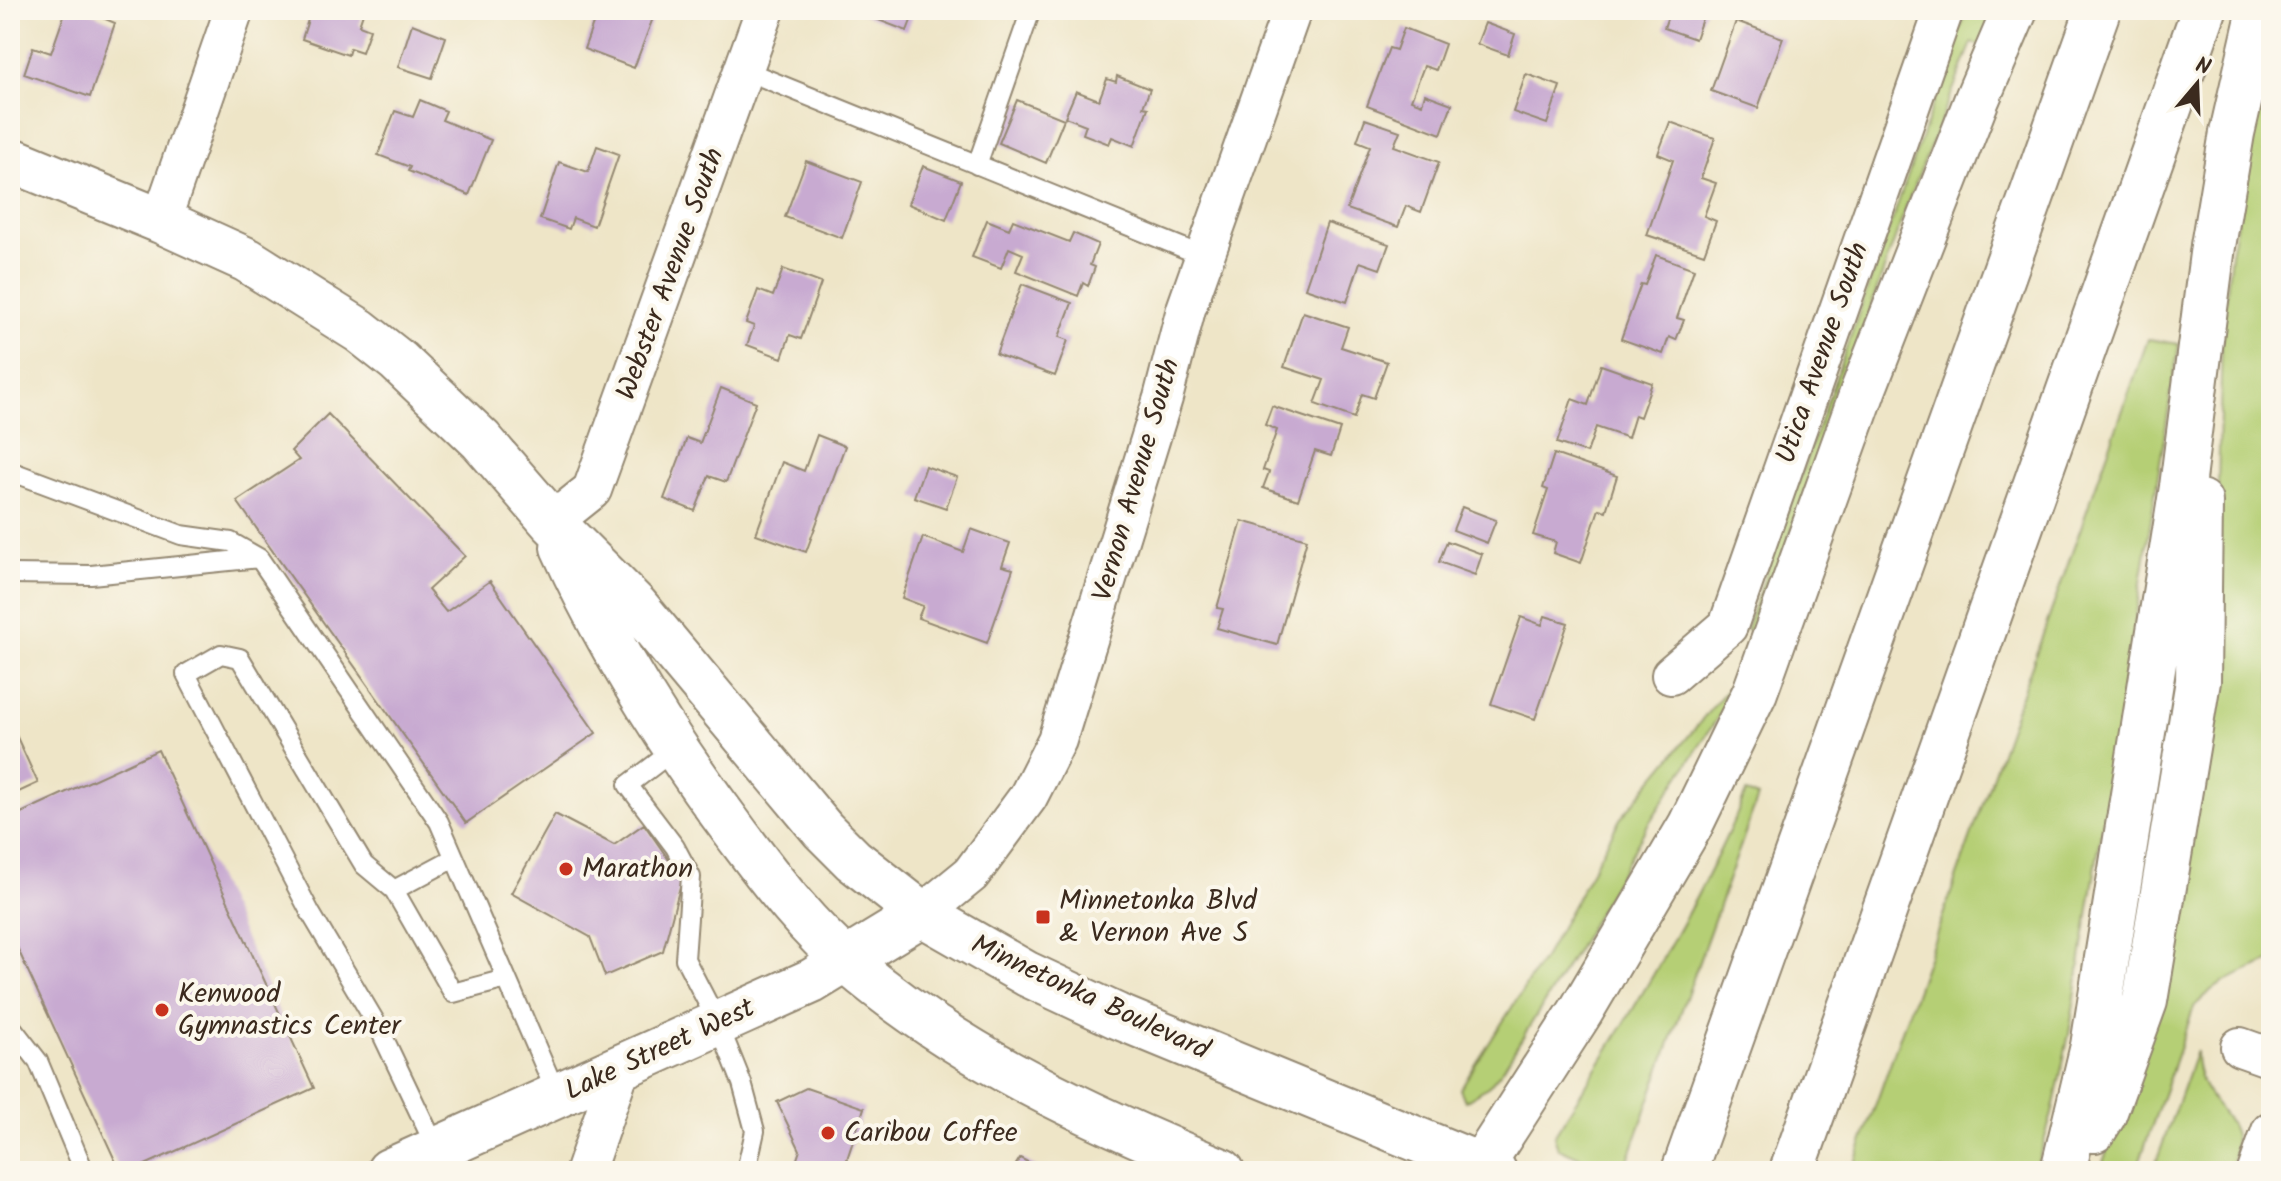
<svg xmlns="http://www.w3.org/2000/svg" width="2281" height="1181" viewBox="0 0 2281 1181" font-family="Kalam,sans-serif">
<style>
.green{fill:#b5cf74;stroke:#787c49;stroke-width:2}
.building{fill:#c8aad1}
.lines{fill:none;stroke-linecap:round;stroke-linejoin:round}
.lane-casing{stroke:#948872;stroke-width:22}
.street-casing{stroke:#948872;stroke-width:42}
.secondary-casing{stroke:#948872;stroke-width:48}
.highway-casing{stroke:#948872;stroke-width:48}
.lane{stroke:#fff;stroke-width:18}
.street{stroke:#fff;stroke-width:38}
.secondary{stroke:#fff;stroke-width:44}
.highway{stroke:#fff;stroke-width:44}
.poi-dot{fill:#c8321e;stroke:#fbf7ec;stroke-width:3}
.labels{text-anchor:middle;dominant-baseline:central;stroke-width:8;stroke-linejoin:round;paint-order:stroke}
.street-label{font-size:28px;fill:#3b2a1e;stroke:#fbf7ec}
.poi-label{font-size:28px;fill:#3b2a1e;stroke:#fbf7ec;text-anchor:start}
</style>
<rect width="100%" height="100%" fill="#fbf7ec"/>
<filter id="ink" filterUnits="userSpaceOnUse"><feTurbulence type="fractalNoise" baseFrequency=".0125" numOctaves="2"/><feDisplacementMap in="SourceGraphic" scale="16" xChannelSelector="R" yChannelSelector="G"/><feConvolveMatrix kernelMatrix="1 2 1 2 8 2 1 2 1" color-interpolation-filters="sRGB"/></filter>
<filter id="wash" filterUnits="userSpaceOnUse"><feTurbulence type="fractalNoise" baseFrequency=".006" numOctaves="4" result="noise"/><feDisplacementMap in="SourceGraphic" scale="32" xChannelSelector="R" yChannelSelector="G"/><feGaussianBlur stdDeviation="1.8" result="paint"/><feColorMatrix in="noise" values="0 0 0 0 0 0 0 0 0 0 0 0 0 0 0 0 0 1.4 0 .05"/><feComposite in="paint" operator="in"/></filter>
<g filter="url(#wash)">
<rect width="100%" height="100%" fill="#eee5c7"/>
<!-- green -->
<path class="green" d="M 1967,10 L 1998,10 L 1983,46 L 1972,43 L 1908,202 L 1789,537 L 1745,676 L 1647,826 L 1575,953 L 1503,1069 L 1489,1086 L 1465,1101 L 1460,1089 L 1549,949 L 1620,819 L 1730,686 L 1752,631 L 1746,629 Z
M 2271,45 L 2271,961 C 2238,976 2220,979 2194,1007 L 2136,1171 L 2100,1171 L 2145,1041 L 2213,668 L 2222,341 L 2231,253 Z
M 2148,339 L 2179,344 L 2069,1034 L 2052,1114 L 2035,1171 L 1852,1171 Z
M 1746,793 L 1758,797 L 1624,1171 L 1613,1171 L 1558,1148 L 1554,1136 C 1625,1024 1694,915 1746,793 Z
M 2196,1051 C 2195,1112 2252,1109 2230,1171 L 2153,1171 Z"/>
<g id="blocks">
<!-- building -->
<path class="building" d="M 66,10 L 84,10 L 115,23 L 90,97 L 24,74 L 33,47 L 51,53 Z
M 311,10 L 364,10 L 359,25 L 370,29 L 362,52 L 350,48 L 348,55 L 302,39 Z
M 598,10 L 656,10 L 634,68 L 584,49 Z
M 861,10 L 915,10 L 907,31 L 860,13 Z
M 1670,10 L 1705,10 L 1695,39 L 1664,28 Z
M 1736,21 L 1783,38 L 1758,108 L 1711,91 Z
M 1485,23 L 1515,34 L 1508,55 L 1477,44 Z
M 412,24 L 446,37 L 432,78 L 398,67 Z
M 1404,28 L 1445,44 L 1436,70 L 1424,66 L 1411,100 L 1422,104 L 1425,94 L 1452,104 L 1441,134 L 1367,106 L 1389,48 L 1396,50 Z
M 1526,74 L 1560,86 L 1547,124 L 1513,112 Z
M 1117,76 L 1150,89 L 1143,107 L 1148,108 L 1134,146 L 1112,137 L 1109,144 L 1083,134 L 1086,125 L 1065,117 L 1076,91 L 1099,100 L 1107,79 L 1116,82 Z
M 420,100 L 446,111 L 442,120 L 491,140 L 469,195 L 408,171 L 410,167 L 378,155 L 395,111 L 413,117 Z
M 1017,100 L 1064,119 L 1046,163 L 999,143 Z
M 1365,119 L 1400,131 L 1394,146 L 1439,162 L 1421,212 L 1406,206 L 1398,227 L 1347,209 L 1370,146 L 1357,141 Z
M 1670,122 L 1715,138 L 1701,178 L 1716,183 L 1704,216 L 1716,221 L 1704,254 L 1647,235 L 1673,160 L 1658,154 Z
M 597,146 L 619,154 L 594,226 L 573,218 L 569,229 L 540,219 L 559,162 L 588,172 Z
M 806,161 L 862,182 L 842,238 L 785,217 Z
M 923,166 L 961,181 L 946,220 L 908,204 Z
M 987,220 L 1009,229 L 1013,220 L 1069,242 L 1073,233 L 1098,244 L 1090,265 L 1095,267 L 1088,286 L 1083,283 L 1078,296 L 1016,271 L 1023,254 L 1009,248 L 1001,268 L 972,257 Z
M 1327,223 L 1389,244 L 1380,269 L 1360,262 L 1347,302 L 1305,288 Z
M 1656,255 L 1694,269 L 1677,318 L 1684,320 L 1676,340 L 1669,337 L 1663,354 L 1621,339 L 1641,284 L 1645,285 Z
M 783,269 L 821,283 L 801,339 L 790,335 L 782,358 L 747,345 L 754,326 L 746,323 L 758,290 L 773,296 Z
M 1022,284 L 1072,303 L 1059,337 L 1068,340 L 1055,376 L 996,354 Z
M 1303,312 L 1348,327 L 1341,347 L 1387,362 L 1374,398 L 1362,394 L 1354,418 L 1315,404 L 1324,380 L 1284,367 Z
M 1601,365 L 1652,383 L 1640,417 L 1635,415 L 1628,438 L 1596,427 L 1587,453 L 1557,443 L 1572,399 L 1588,405 Z
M 721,388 L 756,402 L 726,482 L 709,476 L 695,511 L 664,499 L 687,438 L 700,443 Z
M 1272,406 L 1340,429 L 1331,456 L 1315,451 L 1298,500 L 1263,488 L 1269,472 L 1263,470 L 1277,430 L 1265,425 Z
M 328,414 L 465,556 L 428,590 L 446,612 L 490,581 L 596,733 L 466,823 L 237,501 L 299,460 L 291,451 Z
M 817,435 L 845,446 L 806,552 L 756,534 L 782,462 L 804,471 Z
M 1554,454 L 1617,476 L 1606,511 L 1599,509 L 1581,563 L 1553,553 L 1556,542 L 1533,535 L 1548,490 L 1543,488 Z
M 925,466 L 957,477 L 946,508 L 914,497 Z
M 1462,507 L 1496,520 L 1487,543 L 1453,530 Z
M 1242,521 L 1307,539 L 1277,645 L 1217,628 L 1223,609 L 1217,608 Z
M 971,529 L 1010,543 L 1002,566 L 1013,569 L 987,643 L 918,618 L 923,606 L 902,598 L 923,537 L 963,552 Z
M 1447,541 L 1482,554 L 1475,575 L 1439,562 Z
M 1545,616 L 1568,623 L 1535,719 L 1491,704 L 1521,617 L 1542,625 Z
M 10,722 L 38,783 L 10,796 Z
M 158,750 L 314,1088 L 132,1171 L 120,1171 L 10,932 L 10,818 Z
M 555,814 L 614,845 L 644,824 L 682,879 L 663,951 L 605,976 L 590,937 L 511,893 Z
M 806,1088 L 864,1108 L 843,1171 L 793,1171 L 800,1150 L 777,1102 Z
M 1020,1158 L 1037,1167 L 1035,1171 L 1015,1166 Z"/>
</g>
</g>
<g filter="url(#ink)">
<use href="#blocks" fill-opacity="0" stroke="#948872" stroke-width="2"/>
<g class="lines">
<!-- lane casing -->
<g class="lane-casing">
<path id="lane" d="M 744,70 L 1203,256
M 977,165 L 1031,10
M 10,471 L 181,535 L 231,542 L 259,558 L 439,822 L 557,1095
M 10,574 L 91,575 L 259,558
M 675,749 L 628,785 L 675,847 L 691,877 L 685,959 L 718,1023 L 742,1083 L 755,1131 L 746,1171
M 394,890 L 453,993 L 506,979
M 10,1025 L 38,1061 L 84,1171
M 437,1150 L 379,1028 L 310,912 L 186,674 L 221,654 L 240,658 L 364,865 L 394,890 L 454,858"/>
</g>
<!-- street casing -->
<g class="street-casing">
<path id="street" d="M 161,221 L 234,10
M 552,522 L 592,490 L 765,10
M 1671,675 L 1728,626 L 1944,10
M 922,914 L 971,874 L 1028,797 L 1057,740 L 1163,398 L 1186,309 L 1292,10
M 2240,1047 L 2271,1058
M 585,1171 L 620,1069
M 2257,1171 L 2271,1131"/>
</g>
<!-- secondary casing -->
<g class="secondary-casing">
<path id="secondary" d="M 10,159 L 161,221 L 247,260 L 360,331 L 398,361 L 481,440 L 552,522 L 636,606 L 823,830 L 853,860 L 922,914 L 1027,974 L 1117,1016 L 1494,1171
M 563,547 C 609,650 670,745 738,836 C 772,881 805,926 849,963 C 959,1057 1090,1117 1222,1171
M 389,1171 L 812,981 L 922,914"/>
</g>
<!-- highway casing -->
<g class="highway-casing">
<path id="highway" d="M 2094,1130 L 2104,1114 L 2145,1001 L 2198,681 L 2200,502
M 1478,1171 L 1581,1011 L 1690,826 L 1755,692 L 1864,388 L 1977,99 L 2015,10
M 1684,1171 L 2098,10
M 1792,1171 L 2204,10
M 2063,1171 L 2093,1046 L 2182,487 L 2213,246 L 2232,133 L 2260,10"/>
</g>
<!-- lane -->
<use href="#lane" class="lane"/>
<!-- street -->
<use href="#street" class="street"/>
<!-- secondary -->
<use href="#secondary" class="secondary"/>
<!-- highway -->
<use href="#highway" class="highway"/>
</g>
</g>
<!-- markers -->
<g class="poi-dot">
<circle cx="566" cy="869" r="8"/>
<rect x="1035" y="909" width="16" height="16" rx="4"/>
<circle cx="162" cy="1010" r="8"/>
<circle cx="828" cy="1133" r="8"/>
</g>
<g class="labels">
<!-- street labels -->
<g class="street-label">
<text transform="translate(671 274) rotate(-70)">Webster Avenue South</text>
<text transform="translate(1823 353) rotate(-71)">Utica Avenue South</text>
<text transform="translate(1137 480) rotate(-74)">Vernon Avenue South</text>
<text transform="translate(1090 998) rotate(25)">Minnetonka Boulevard</text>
<text transform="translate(660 1050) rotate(-25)">Lake Street West</text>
</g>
<!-- poi labels -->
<g class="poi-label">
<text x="582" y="869">Marathon</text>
<text x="1059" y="901">Minnetonka Blvd<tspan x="1059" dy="32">&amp; Vernon Ave S</tspan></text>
<text x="178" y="994">Kenwood<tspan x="178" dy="32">Gymnastics Center</tspan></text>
<text x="844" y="1133">Caribou Coffee</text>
</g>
</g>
<!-- margin -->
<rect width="2281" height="1181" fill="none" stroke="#fbf7ec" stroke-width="40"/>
<!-- north arrow -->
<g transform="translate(2197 84) rotate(19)" stroke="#fbf7ec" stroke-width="6" paint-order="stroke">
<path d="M0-6L14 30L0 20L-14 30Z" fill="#3b2a1e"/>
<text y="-12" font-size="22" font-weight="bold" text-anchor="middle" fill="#3b2a1e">N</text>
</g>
</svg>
